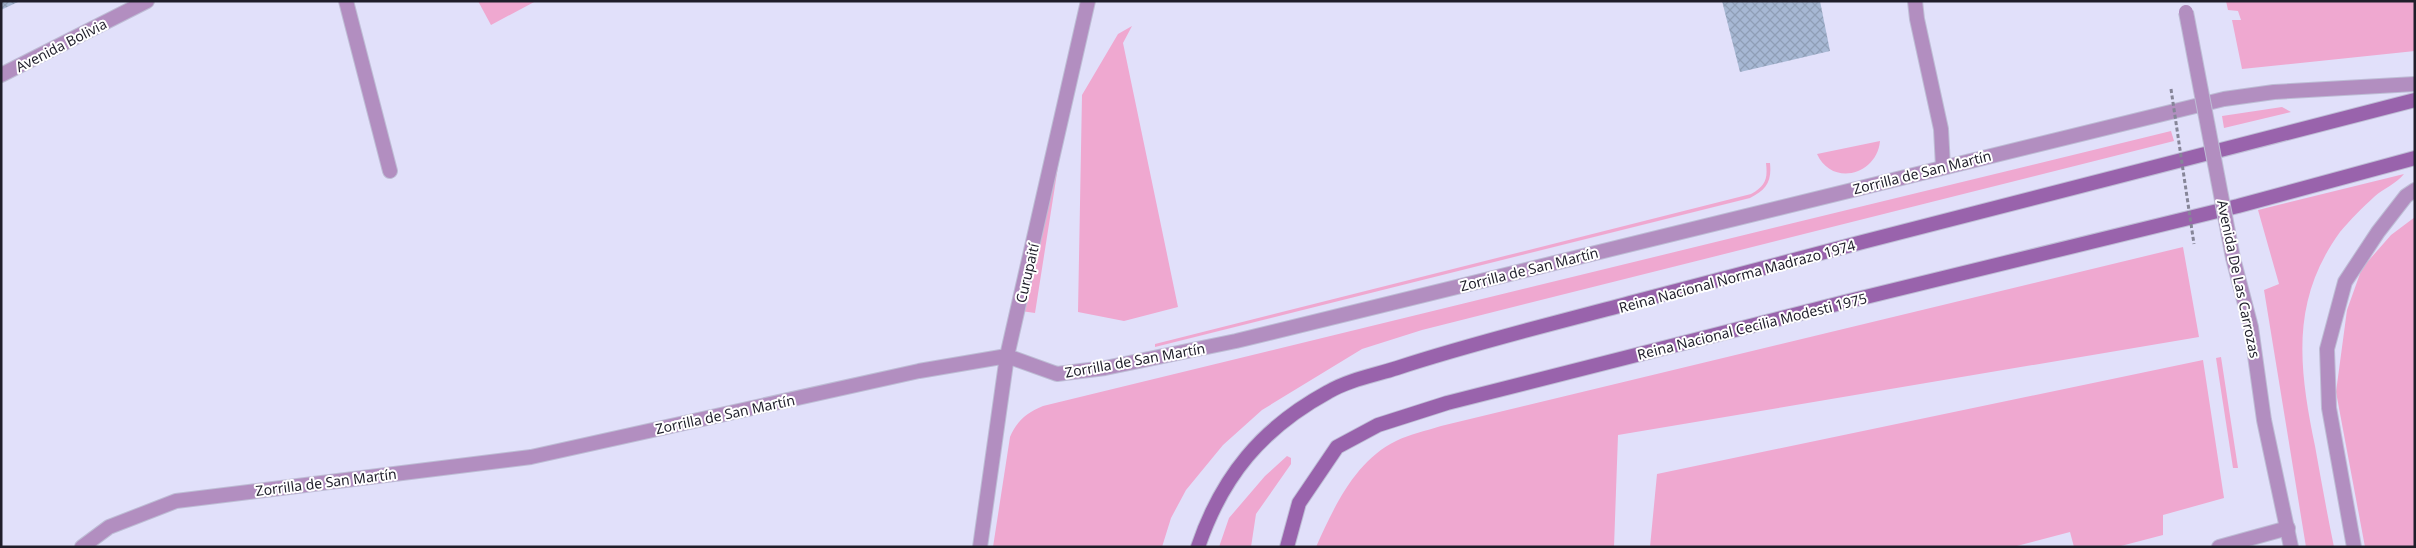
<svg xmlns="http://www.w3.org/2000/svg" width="2416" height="548" viewBox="0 0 2416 548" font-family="'Noto Sans',sans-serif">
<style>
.green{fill:#efa8d0}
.building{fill:url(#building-cross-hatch)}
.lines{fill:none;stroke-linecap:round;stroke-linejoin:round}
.service-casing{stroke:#bebdd5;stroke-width:16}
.minor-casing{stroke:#bebdd5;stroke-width:16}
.tertiary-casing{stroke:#bebdd5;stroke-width:16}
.secondary-casing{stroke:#bebdd5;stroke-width:16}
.service{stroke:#b28ec0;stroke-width:14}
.minor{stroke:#b28ec0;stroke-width:14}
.tertiary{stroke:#b28ec0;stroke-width:14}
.secondary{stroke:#9963ac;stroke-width:14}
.minor-bridge-casing{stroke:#bebdd5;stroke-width:16;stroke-linecap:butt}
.path-bridge{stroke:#868598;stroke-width:3;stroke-dasharray:4 2.5;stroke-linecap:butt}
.minor-bridge{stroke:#b28ec0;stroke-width:14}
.labels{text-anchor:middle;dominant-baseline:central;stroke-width:4;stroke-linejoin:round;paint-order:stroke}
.street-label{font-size:14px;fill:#1f1e2a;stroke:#fff}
</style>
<defs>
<pattern id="building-cross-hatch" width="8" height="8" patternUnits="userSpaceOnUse" patternTransform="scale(1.25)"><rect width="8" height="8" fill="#a7b8d4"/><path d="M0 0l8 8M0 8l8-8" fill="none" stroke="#8f9eb6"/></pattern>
</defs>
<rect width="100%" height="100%" fill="#e1e0fa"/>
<!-- green -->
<path class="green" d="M 478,1 L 536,1 L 491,25 Z
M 2226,1 L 2415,1 L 2415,51 L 2242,69 L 2232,20 L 2241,20 L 2238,11 L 2228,10 Z
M 1132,26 L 1123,43 L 1178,307 L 1124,321 L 1078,312 L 1082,95 L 1118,34 Z
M 2282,107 L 2291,112 L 2224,128 L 2222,116 Z
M 1066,116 L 1035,313 L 1021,311 Z
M 2171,131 L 2174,141 L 1422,330 L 1362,349 L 1262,410 L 1223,445 L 1186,490 L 1171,518 L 1162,547 L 993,547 L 1010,437 C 1017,421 1026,413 1043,406 Z
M 1880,141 C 1877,175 1832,187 1817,154 Z
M 1766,163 L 1770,163 C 1772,182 1766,190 1750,198 L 1155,347 L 1155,344 L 1751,194 C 1765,186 1768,180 1766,163 Z
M 2404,174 C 2396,184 2384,188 2374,197 C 2363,207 2350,220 2340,232 C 2290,301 2299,368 2315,446 C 2321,480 2327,513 2334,547 L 2306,547 L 2264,290 L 2279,284 L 2258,210 Z
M 2415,217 L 2415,547 L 2365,547 L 2336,392 L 2347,310 L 2362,268 L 2391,235 Z
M 2183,247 L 2199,337 L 1618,435 L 1614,547 L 1316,547 C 1334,507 1355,461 1396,441 C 1410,434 1426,431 1441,426 Z
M 2221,357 L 2238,468 L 2233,468 L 2216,358 Z
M 2203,360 L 2224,498 L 2163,515 L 2163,535 L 2117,547 L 2074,547 L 2070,532 L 2013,547 L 1650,547 L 1657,474 Z
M 1287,456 L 1291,458 L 1291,464 L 1256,514 L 1251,547 L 1219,547 L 1229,518 L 1265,476 Z"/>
<!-- building -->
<path class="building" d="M 1,1 L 20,1 L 1,10 Z
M 1722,1 L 1820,1 L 1830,51 L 1740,72 Z"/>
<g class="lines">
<!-- service casing -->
<g class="service-casing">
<path id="service" d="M 1915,1 L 1917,19 L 1941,129 L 1943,167
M 2219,547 L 2288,528"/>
</g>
<!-- minor casing -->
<g class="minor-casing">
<path id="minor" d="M 346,1 L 390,171
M 2233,258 L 2251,327 L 2264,420 L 2291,547
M 82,547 L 109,527 L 176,501 L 531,457 L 919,371 L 1007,356 L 1057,374 L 1105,368 L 1236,341 L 2224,99 L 2274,92 L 2415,84
M 980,547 L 1007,356 L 1088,1
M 2354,547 L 2329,408 L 2327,349 L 2345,282 L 2378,232 L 2406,196 L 2415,190"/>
</g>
<!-- tertiary casing -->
<g class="tertiary-casing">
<path id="tertiary" d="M 1,75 L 147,1"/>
</g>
<!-- secondary casing -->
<g class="secondary-casing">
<path id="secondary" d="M 1198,547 C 1222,476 1262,428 1328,392 C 1348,380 1375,375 1397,368 C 1473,343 1552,324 1630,303 C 1891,233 2153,169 2415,100
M 1287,547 L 1299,503 L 1337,447 L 1378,425 L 1447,403 L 1841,303 L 2238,206 L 2415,158"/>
</g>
<!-- service -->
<use href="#service" class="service"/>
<!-- minor -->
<use href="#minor" class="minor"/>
<!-- tertiary -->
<use href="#tertiary" class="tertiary"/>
<!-- secondary -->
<use href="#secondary" class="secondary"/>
<!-- minor-bridge casing -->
<g class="minor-bridge-casing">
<path id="minor-bridge" d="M 2186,12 L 2233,258"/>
</g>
<!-- path-bridge -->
<path class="path-bridge" d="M 2171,89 L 2194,244"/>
<!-- minor-bridge -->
<use href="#minor-bridge" class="minor-bridge"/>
</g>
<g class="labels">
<!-- street labels -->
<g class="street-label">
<text transform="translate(61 45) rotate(-27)">Avenida Bolivia</text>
<text transform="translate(1922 172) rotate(-14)">Zorrilla de San Martín</text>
<text transform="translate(1529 269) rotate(-14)">Zorrilla de San Martín</text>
<text transform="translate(1027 273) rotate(-77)">Curupaití</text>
<text transform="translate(1737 276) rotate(-15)">Reina Nacional Norma Madrazo 1974</text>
<text transform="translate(2239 279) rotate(78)">Avenida De Las Carrozas</text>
<text transform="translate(1752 326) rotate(-14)">Reina Nacional Cecilia Modesti 1975</text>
<text transform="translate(1135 360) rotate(-10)">Zorrilla de San Martín</text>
<text transform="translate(725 414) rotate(-12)">Zorrilla de San Martín</text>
<text transform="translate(326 482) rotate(-7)">Zorrilla de San Martín</text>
</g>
</g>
<!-- border -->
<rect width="2416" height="548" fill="none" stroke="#1f1e2a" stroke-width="5"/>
</svg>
